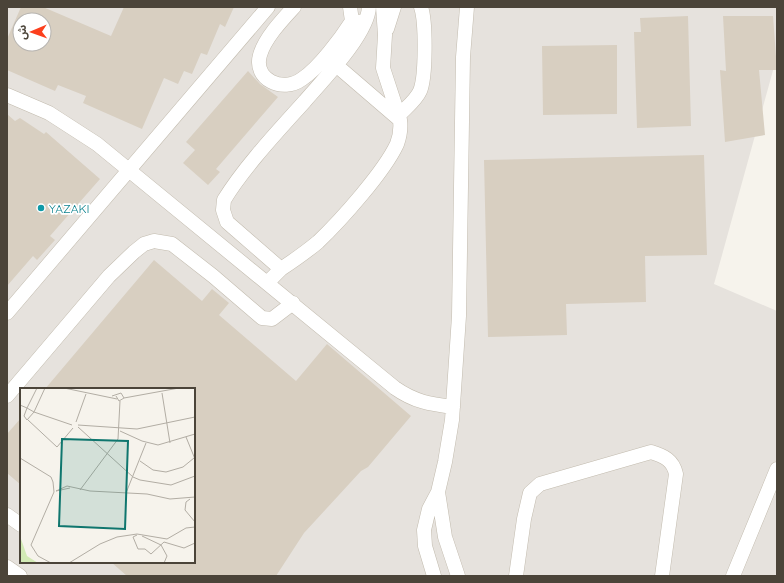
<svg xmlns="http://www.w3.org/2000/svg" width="784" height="583" viewBox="0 0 784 583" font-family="Quicksand,'Noto Sans Arabic',sans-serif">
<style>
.industrial{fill:#e6e2dd;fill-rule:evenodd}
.building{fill:#d8cfc1;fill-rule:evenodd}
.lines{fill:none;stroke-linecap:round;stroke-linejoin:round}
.minor-casing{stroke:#c2bbae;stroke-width:15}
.minor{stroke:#fff;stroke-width:14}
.culture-dot{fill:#0f9aa8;stroke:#fff;stroke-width:1.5}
.labels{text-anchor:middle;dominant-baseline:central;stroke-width:3.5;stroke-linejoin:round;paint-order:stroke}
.culture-label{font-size:12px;fill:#0d838f;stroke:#fff;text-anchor:start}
.inset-road{fill:none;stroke:#b2ada4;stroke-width:1}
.view{fill:#0f766e;fill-opacity:0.15;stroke:#0f766e;stroke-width:2}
.inset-edge{fill:none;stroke:#4b4439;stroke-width:2}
</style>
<rect width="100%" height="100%" fill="#f6f3ec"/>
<!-- industrial -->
<path class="industrial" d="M 7,7 L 777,7 L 777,56 L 714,284 L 777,311 L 777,576 L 7,576 ZM 20,20 L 44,20 L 44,44 L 20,44 ZM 21,389 L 194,389 L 194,562 L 21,562 Z"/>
<!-- building -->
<path class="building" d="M 21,7 L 43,7 L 111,36 L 124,7 L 234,7 L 225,27 L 220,24 L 207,55 L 201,53 L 192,74 L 184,71 L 178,84 L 164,78 L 142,129 L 83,103 L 86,96 L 58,85 L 55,91 L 7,70 L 7,39 ZM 20,20 L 44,20 L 44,44 L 20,44 Z
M 688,16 L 691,126 L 637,128 L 634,32 L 641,32 L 640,18 Z
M 723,16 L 773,16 L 777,70 L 759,70 L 765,135 L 725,142 L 720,70 L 726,71 Z
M 617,45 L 617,114 L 543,115 L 542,46 Z
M 248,71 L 260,84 L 278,97 L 216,169 L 220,172 L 208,185 L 183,163 L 195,150 L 186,142 Z
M 7,114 L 15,121 L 20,118 L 44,134 L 46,132 L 100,179 L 50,236 L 55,240 L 37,260 L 33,256 L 7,286 Z
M 704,155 L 707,255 L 645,256 L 646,302 L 566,304 L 567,335 L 488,337 L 484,160 Z
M 154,260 L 202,301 L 212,289 L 229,303 L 219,315 L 296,381 L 327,344 L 411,416 L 368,467 L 361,471 L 304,533 L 276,576 L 127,576 L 111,562 L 194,562 L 194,389 L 45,389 Z
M 21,418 L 21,485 L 7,473 L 7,434 Z"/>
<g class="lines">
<!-- minor casing -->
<g class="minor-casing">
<path id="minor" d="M 294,7 C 282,20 265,38 260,55 C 253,80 283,93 302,79 C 319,68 341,38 352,21
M 350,7 L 352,21 L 361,22
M 387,29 L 394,7
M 336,65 L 400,120
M 7,95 L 49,113 L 97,144 L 395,388 C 415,402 430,404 453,407
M 400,114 C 407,107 416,100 420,91 C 426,77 426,22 421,7
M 281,269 C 293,261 306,252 318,242 C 341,220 384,172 397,144 C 400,136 401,128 400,120 L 383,68 L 385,35 L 383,7
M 267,283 L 281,269 L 227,222 L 223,210 L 224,200 C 244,167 279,130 305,101 C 323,80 368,34 369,7
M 7,313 L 268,7
M 7,396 L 109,276 L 134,252 L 144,244 L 154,241 L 172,244 L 213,276 L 262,318 L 272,319 L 293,303
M 438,492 L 445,537 L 458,576
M 7,515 L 21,525
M 7,567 L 20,576
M 434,576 L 425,546 L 424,530 L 429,509 L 438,492 L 445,462 L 452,420 L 459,316 L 463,57 L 467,7
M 516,576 L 524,519 L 530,493 L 540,484 L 651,452 C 664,456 673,460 676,474 L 662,576
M 733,576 L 777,469"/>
</g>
<!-- minor -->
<use href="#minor" class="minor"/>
</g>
<!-- markers -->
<circle class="culture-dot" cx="41" cy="208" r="4"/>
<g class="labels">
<!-- culture labels -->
<g class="culture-label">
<text x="49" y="208">YAZAKI</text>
</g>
</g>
<!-- overview -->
<g transform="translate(20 388)">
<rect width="175" height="175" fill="#f6f3ec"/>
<path d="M 0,137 L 1,151 L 7,168 L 18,175 L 0,175 Z" fill="#d2eab5"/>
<path class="inset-road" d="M 17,0 L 7,20 L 14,24 L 25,0M 44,0 L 97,11M 142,5 L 150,55M 92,8 L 101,5 L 104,10 L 99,13 L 96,8M 104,10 L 159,0M 0,17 L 7,20 L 4,28 L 7,32 L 14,24 L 52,37M 8,32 L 37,59 L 53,40M 56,34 L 66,6M 58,37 L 117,41 L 175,29M 58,39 L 113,89 L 120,92 L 151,97 L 175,88M 100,43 L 122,53 L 138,57 L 175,46M 166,49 L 175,71M 0,70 L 31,89 L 33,94 L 34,104 L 11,157 L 18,168 L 31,175M 120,73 L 133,82 L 146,84 L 163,79 L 174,70M 60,102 L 98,51 L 100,13M 36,103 L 47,98 L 70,103 L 127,106 L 150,111 L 175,109M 36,103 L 50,100M 106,105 L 126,55M 170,111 L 166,114 L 165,122 L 175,134M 117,147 L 113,149 L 118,161 L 125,161 L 131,166 L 144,154 L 164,160 L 175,155M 122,148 L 141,157 L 147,168 L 144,175M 49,175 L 80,156 L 97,149 L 117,146 L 147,151 L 166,140 L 175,139"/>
<path class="view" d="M 42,51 L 108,53 L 105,141 L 39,138 Z"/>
<rect width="175" height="175" class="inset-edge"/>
</g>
<!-- border -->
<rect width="784" height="583" fill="none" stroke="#4b4439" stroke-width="16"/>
<!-- north arrow -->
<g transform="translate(32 32) rotate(268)"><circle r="19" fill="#ffffff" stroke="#b7b4b0"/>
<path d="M0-3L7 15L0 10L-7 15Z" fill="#fc3f1d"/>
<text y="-6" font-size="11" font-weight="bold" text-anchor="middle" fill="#4b4439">ش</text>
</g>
</svg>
